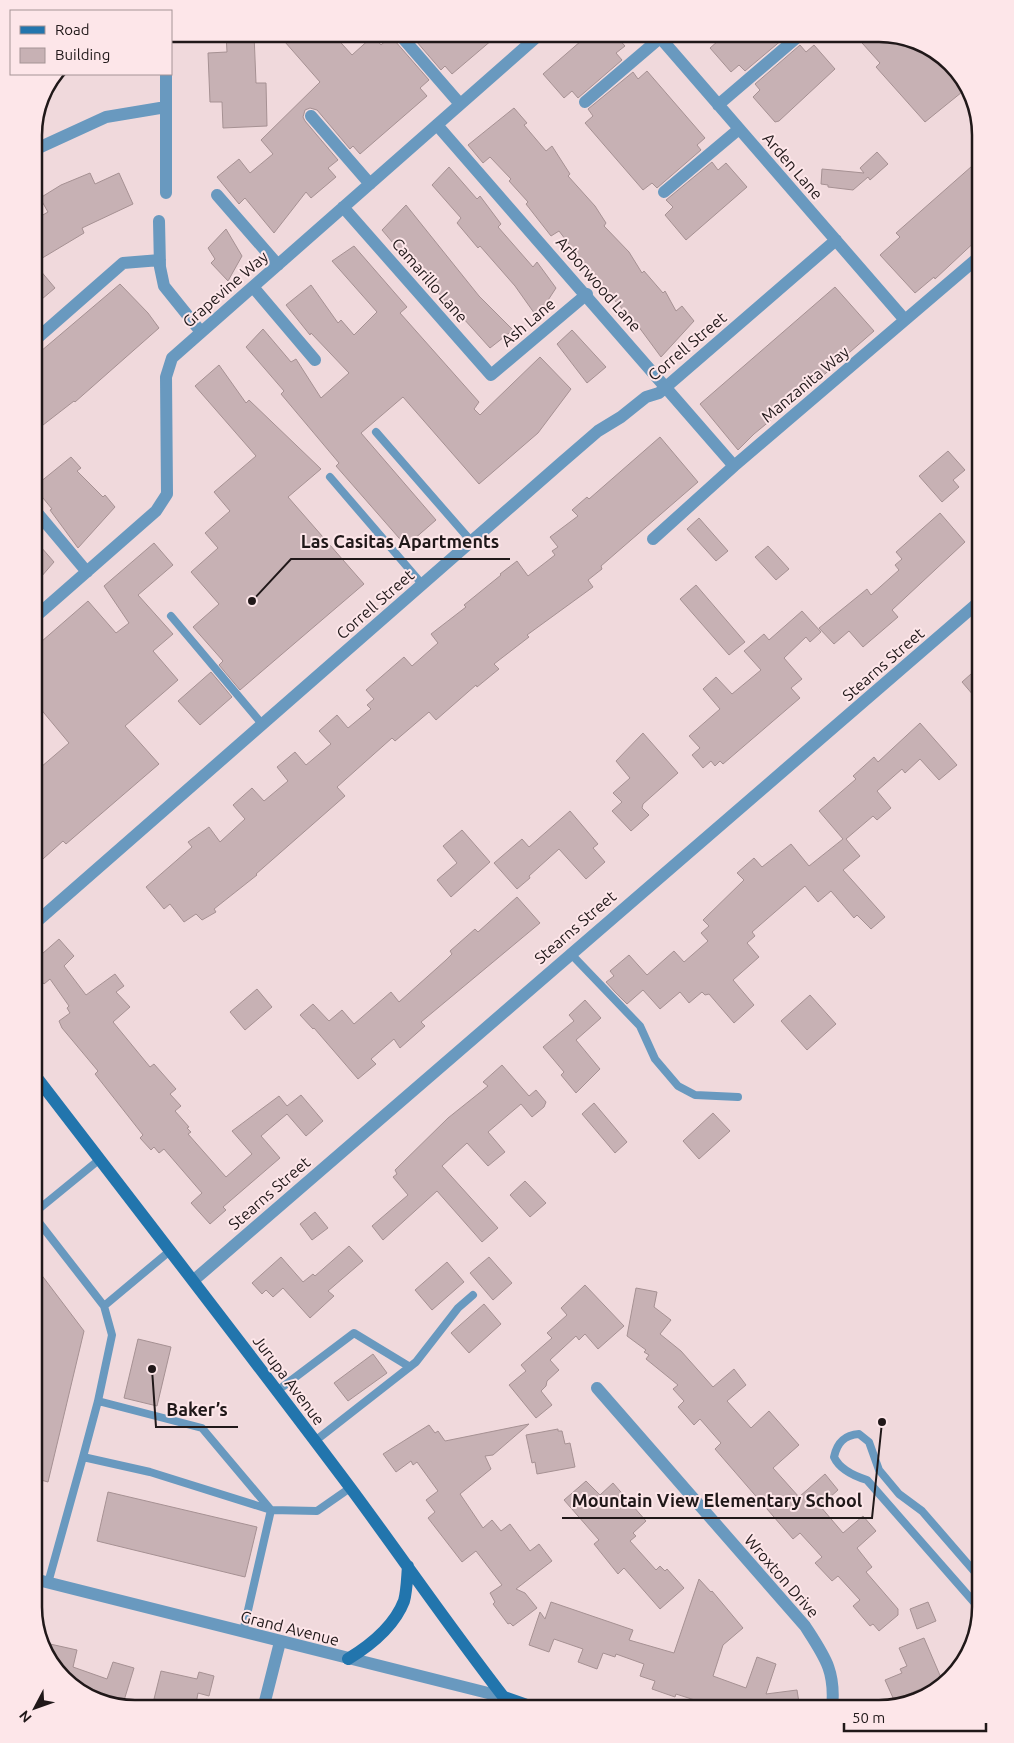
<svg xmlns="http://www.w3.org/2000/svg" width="1014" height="1743" viewBox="0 0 1014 1743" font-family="Ubuntu,sans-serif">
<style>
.building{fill:#c7b1b4;stroke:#a69193}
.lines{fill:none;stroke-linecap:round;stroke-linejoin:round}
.service{stroke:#6999bf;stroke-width:8}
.minor{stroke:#6999bf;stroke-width:12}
.tertiary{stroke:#6999bf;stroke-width:12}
.secondary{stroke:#2275ad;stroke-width:12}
.labels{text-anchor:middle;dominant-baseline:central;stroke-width:4;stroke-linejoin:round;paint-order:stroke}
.street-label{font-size:16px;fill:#201819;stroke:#fde6e9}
.rim{fill:none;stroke:#201819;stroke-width:2.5}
.leader{fill:none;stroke:#201819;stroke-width:2}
.callout-dot{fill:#201819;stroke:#fde6e9;stroke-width:2}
.callout-label{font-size:18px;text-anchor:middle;font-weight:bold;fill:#201819;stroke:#fde6e9;stroke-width:4;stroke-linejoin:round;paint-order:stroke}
</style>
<rect width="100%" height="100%" fill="#f0d9dc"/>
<!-- building -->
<path class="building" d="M 226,34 L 254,34 L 256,83 L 266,83 L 267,126 L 223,128 L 222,102 L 210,102 L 208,53 L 227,52 Z
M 278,34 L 333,34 L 352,55 L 373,36 L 381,45 L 393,34 L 395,41 L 429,80 L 420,88 L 427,96 L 360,154 L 353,146 L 350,149 L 317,110 L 310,108 L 305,110 L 303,117 L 305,121 L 338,160 L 328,168 L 336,177 L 311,198 L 306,192 L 274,233 L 245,198 L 239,204 L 217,177 L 239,159 L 250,173 L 273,154 L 261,140 L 320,82 Z
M 410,34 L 499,34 L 452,74 L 445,66 L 441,70 Z
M 589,34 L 614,34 L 625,46 L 616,53 L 622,60 L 578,98 L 572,91 L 564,98 L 543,74 Z
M 726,34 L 789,34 L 745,71 L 739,65 L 731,72 L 710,48 Z
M 854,34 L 886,34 L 935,51 L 967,88 L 925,122 L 876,67 L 880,63 Z
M 800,45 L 806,52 L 814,45 L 835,69 L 779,121 L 775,122 L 753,97 L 760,90 L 755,84 Z
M 647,71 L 705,138 L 697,145 L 701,150 L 657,188 L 652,183 L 643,190 L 585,123 L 593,116 L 588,109 L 633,72 L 638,79 Z
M 514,108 L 527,123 L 524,125 L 546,151 L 552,146 L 570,174 L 568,176 L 595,206 L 606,223 L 604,226 L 629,252 L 642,273 L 644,271 L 663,293 L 665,291 L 676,311 L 682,306 L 694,321 L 661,357 L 627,311 L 625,312 L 594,277 L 559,231 L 551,236 L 526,204 L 528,202 L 509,181 L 511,179 L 490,157 L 483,163 L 468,145 Z
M 877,152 L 888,164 L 870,180 L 868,177 L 853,190 L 828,187 L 828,185 L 821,184 L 822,169 L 864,173 L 860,168 Z
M 980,159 L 980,237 L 935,279 L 934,277 L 915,293 L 880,255 L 900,237 L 896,233 Z
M 712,162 L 718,170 L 726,163 L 747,187 L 686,240 L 665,215 L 673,207 L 666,200 Z
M 449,167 L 477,199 L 480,196 L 501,224 L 498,227 L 533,267 L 537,262 L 556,288 L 537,317 L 515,286 L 480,246 L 478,248 L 457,223 L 461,218 L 432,185 Z
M 90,173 L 95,184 L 119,173 L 133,204 L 82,228 L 84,233 L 34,263 L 55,288 L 42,299 L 34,290 L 34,220 L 48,212 L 40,198 L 61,185 Z
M 406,205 L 479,296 L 513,330 L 490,348 L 463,318 L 461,320 L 437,291 L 439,290 L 407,253 L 404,256 L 382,230 Z
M 226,229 L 242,256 L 228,281 L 211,263 L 215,259 L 208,248 Z
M 354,246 L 407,307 L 400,313 L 479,402 L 474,409 L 480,415 L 540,357 L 571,389 L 538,433 L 479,484 L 403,397 L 361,433 L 436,520 L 406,546 L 336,466 L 339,463 L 281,394 L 284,391 L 246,347 L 263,329 L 291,362 L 296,359 L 321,398 L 349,373 L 311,333 L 310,335 L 286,305 L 311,285 L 338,323 L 341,320 L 354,335 L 377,312 L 332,261 Z
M 120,284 L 148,313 L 159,328 L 75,402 L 74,401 L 34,432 L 34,357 Z
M 835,287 L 874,331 L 818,380 L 817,379 L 793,400 L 794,401 L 754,434 L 738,450 L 700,404 Z
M 572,330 L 606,367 L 587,383 L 557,344 Z
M 219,365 L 246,403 L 249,400 L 321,469 L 288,497 L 364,584 L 240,690 L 219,665 L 223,661 L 193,627 L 219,604 L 191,572 L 218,548 L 205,533 L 230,511 L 214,492 L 256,456 L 195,386 Z
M 660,437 L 698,482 L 601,566 L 602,569 L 588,580 L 593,587 L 527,635 L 529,637 L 494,664 L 499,669 L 477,687 L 476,685 L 436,720 L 429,712 L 395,741 L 392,738 L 337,787 L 345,796 L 256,874 L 257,875 L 214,909 L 216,912 L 202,920 L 196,914 L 184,922 L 170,904 L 164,909 L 146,887 L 192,847 L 188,842 L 209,827 L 220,842 L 245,819 L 233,805 L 252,788 L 264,801 L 288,781 L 277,767 L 295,752 L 306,765 L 331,744 L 319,731 L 337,715 L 348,728 L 371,709 L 367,705 L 374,699 L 366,690 L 404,657 L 412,666 L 438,643 L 431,634 L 466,607 L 464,605 L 501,575 L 500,574 L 517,561 L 528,576 L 555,555 L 552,551 L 558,547 L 550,537 L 578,516 L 572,510 L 587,497 L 589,499 Z
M 948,451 L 965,470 L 953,480 L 959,487 L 942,502 L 919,476 Z
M 71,457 L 81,468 L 77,471 L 103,497 L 105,495 L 115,507 L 78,548 L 50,510 L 52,509 L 34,487 Z
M 940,513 L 965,542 L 892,610 L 898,617 L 863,647 L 849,631 L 834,644 L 819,628 L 867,589 L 871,595 L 899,570 L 895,565 L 902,559 L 896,552 Z
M 699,518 L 728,551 L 716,561 L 687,529 Z
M 34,539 L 54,562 L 34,585 Z
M 154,543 L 173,565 L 138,595 L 173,634 L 153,651 L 178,680 L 125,726 L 159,764 L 66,844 L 63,841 L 34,867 L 34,773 L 69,743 L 34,701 L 34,648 L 88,601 L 116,633 L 129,623 L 104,586 Z
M 768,546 L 789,569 L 776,580 L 755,557 Z
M 696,585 L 745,642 L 729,655 L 680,599 Z
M 802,611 L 821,632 L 810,642 L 806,637 L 784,658 L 802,679 L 791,688 L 800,698 L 723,764 L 720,761 L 715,766 L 711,761 L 703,768 L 692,755 L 700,748 L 689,736 L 720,709 L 703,689 L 716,677 L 732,694 L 761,670 L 744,651 L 764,634 L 769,640 Z
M 980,666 L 980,703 L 962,682 Z
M 211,672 L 232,697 L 200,725 L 178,701 Z
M 920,723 L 957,765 L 939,780 L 920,759 L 905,773 L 902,769 L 877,791 L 891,808 L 877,820 L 873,816 L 846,839 L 860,856 L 843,870 L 885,917 L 871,929 L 857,915 L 854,918 L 831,891 L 818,902 L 805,886 L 752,932 L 755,936 L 747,943 L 759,957 L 733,980 L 754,1005 L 734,1023 L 709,994 L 705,995 L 702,992 L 689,1003 L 680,992 L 660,1009 L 643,990 L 627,1004 L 615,992 L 606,982 L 614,976 L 610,971 L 629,955 L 647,975 L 674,951 L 684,962 L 708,941 L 701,933 L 709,926 L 703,920 L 744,880 L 737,873 L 754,858 L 762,867 L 791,844 L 809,866 L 843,839 L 819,811 L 856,779 L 853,776 L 874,757 L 878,762 Z
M 643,733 L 678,773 L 643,804 L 642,808 L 649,815 L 631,831 L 612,811 L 622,802 L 613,793 L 630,778 L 616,761 Z
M 570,811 L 598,844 L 593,848 L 605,862 L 586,879 L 559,849 L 529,876 L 530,878 L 517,889 L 494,863 L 522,839 L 529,847 Z
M 462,830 L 490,862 L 451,897 L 437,880 L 457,863 L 443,846 Z
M 517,897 L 540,923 L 421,1022 L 425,1026 L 400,1048 L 394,1039 L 371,1059 L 376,1064 L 358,1079 L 314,1028 L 313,1029 L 300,1015 L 313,1004 L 329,1021 L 342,1010 L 354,1024 L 391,992 L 399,1002 L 446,960 L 452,954 L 450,951 L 475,929 L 478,932 Z
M 59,939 L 74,956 L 64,966 L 86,995 L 115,974 L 124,986 L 116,992 L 130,1007 L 113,1022 L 150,1067 L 154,1064 L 176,1089 L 170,1094 L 181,1106 L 175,1111 L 189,1127 L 187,1128 L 191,1132 L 188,1134 L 226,1177 L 252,1154 L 232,1131 L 279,1096 L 287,1106 L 301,1095 L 323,1121 L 306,1136 L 287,1114 L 261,1136 L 280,1158 L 223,1207 L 226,1210 L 210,1224 L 191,1203 L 202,1193 L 164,1149 L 159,1153 L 154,1147 L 151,1150 L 140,1138 L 143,1135 L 95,1074 L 98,1071 L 62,1028 L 59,1021 L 70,1013 L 67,1008 L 69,1006 L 50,979 L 44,984 L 34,972 L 34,961 Z
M 257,989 L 272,1007 L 245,1030 L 230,1012 Z
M 810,995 L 836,1024 L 807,1050 L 781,1021 Z
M 585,1000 L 601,1018 L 576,1040 L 600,1069 L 576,1093 L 561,1075 L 564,1072 L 543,1047 L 574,1021 L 569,1015 Z
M 502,1065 L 529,1096 L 536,1090 L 546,1102 L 544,1107 L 532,1117 L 521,1104 L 488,1132 L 505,1152 L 488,1166 L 467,1143 L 442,1166 L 498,1228 L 482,1242 L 437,1191 L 383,1240 L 372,1226 L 408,1195 L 393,1177 L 397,1174 L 395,1170 L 448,1118 L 488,1086 L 483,1082 Z
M 594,1103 L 627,1142 L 615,1153 L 582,1114 Z
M 713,1113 L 730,1131 L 699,1159 L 683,1141 Z
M 525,1181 L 546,1203 L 530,1217 L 510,1195 Z
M 315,1212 L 328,1228 L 312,1240 L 300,1224 Z
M 349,1246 L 363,1261 L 328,1291 L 334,1296 L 310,1318 L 283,1288 L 273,1297 L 266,1290 L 262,1294 L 252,1283 L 281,1257 L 303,1282 L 313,1274 L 315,1276 Z
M 489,1257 L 512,1283 L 493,1300 L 470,1273 Z
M 447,1262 L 464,1282 L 432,1310 L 415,1290 Z
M 34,1265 L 84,1331 L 48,1482 L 34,1478 Z
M 585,1285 L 624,1326 L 598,1349 L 585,1334 L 579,1340 L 576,1336 L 550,1360 L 559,1370 L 547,1381 L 546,1386 L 541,1391 L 552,1405 L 536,1418 L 509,1385 L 526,1371 L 521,1365 L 552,1338 L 547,1333 L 567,1315 L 561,1308 Z
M 636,1288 L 657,1292 L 654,1307 L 671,1320 L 660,1334 L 681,1351 L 713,1387 L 734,1369 L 746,1385 L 727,1401 L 751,1428 L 769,1411 L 799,1445 L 773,1468 L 799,1497 L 825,1474 L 838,1490 L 820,1506 L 843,1533 L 863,1516 L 876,1531 L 857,1548 L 872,1567 L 866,1572 L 898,1609 L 898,1615 L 879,1631 L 873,1624 L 870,1626 L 853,1606 L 860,1600 L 838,1576 L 832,1581 L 815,1563 L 822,1557 L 800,1533 L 793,1539 L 715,1449 L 721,1443 L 700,1419 L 694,1425 L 678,1407 L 684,1401 L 673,1389 L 678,1385 L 646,1359 L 649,1355 L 644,1352 L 646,1350 L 627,1336 Z
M 484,1304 L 501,1324 L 469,1353 L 451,1333 Z
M 138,1339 L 171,1347 L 157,1406 L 124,1398 Z
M 373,1354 L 387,1373 L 348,1401 L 334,1383 Z
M 529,1424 L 493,1455 L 485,1456 L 491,1469 L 460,1494 L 483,1528 L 492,1520 L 501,1531 L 510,1524 L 530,1551 L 539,1544 L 552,1561 L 516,1589 L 525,1593 L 537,1608 L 513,1626 L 510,1623 L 508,1624 L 493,1604 L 495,1602 L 490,1593 L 502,1585 L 476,1551 L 462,1562 L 428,1518 L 435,1512 L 426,1500 L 438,1491 L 417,1462 L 413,1465 L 411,1461 L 396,1472 L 383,1454 L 429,1425 L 435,1433 L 438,1431 L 445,1441 Z
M 558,1429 L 558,1431 L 562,1431 L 565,1444 L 570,1443 L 575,1467 L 537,1474 L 535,1462 L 532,1463 L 526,1435 Z
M 586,1481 L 600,1495 L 613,1483 L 646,1521 L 633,1533 L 636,1536 L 630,1541 L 656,1570 L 660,1566 L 665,1571 L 667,1569 L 684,1588 L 660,1609 L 624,1568 L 618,1574 L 594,1544 L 599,1540 L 564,1500 Z
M 108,1492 L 257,1527 L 245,1577 L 97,1541 Z
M 699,1579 L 711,1592 L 712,1591 L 743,1628 L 723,1645 L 713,1676 L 746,1688 L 757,1657 L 776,1664 L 766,1694 L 797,1690 L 800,1709 L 703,1709 L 704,1703 L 676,1694 L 675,1697 L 652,1689 L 655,1681 L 640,1676 L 644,1664 L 616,1654 L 615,1657 L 603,1653 L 597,1669 L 578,1662 L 583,1649 L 554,1639 L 549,1652 L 529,1645 L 540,1612 L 545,1619 L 551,1602 L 633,1630 L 629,1640 L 674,1653 Z
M 928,1602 L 936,1621 L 917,1629 L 910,1609 Z
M 924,1638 L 942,1680 L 894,1700 L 885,1680 L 902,1673 L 900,1669 L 907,1666 L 899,1648 Z
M 50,1644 L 77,1650 L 73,1667 L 107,1679 L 113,1662 L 134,1668 L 122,1707 L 79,1692 L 47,1656 Z
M 161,1671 L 197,1679 L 199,1672 L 214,1676 L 209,1696 L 198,1693 L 195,1709 L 154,1699 Z"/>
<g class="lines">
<!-- service -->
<path class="service" d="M 376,432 L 471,541
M 330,477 L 422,584
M 171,616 L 262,724
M 570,953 L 640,1026 L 655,1059 L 678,1086 L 695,1095 L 738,1097
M 34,1213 L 100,1159
M 34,1216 L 104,1306
M 277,1391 L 354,1333 L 410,1367
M 98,1401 L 112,1335 L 104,1306 L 171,1250
M 315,1441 L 416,1362 L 458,1308 L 473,1295
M 83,1457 L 98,1401 L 202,1428 L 271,1510
M 48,1583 L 83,1457 L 150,1472 L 271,1510
M 980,1609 L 867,1480 C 854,1476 840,1470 834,1457 C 837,1443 844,1435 859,1434 L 869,1442 L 879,1470 L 899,1494 L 922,1511 L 980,1578
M 243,1632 L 271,1510 L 317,1511 L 350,1488"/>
<!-- minor -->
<path class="minor" d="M 657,34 L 905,320
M 401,36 L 460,104
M 585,102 L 660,38
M 718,105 L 801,34
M 311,116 L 370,184
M 437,125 L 734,466
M 34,150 L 106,117 L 166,107
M 664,192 L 739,129
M 166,193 L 166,74
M 217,195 L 278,265
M 343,207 L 491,375 L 587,294
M 159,221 L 160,267 L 164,286 L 201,332
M 253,287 L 315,360
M 34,341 L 123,263 L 160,260
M 34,509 L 87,572
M 653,539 L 734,466 L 980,256
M 34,618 L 156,511 L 167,494 L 166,377 L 172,358 L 540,34
M 34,924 L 561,463 L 598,431 L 621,417 L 646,397 L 659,393 L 836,240
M 194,1280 L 980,601
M 597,1388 L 805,1626 C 825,1657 836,1671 832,1709
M 263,1709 L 280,1642"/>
<!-- tertiary -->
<path class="tertiary" d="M 34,1579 L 504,1697"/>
<!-- secondary -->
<path class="secondary" d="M 34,1074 C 140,1212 247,1350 352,1490 C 406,1563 457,1638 513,1709
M 348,1659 C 371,1645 394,1627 404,1601 C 407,1590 407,1577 408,1566
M 504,1697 L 538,1709"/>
</g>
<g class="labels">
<!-- street labels -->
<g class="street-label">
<text transform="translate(793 166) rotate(49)">Arden Lane</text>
<text transform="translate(430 280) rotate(49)">Camarillo Lane</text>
<text transform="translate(599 284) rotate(49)">Arborwood Lane</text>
<text transform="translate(225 289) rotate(-41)">Grapevine Way</text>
<text transform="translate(528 322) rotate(-40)">Ash Lane</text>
<text transform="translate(687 346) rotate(-40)">Correll Street</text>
<text transform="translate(805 384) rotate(-40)">Manzanita Way</text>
<text transform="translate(375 604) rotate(-41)">Correll Street</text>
<text transform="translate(883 664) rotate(-41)">Stearns Street</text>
<text transform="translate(575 927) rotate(-41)">Stearns Street</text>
<text transform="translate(269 1193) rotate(-41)">Stearns Street</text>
<text transform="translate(289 1380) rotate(53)">Jurupa Avenue</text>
<text transform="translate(782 1576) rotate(49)">Wroxton Drive</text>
<text transform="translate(290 1628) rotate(14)">Grand Avenue</text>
</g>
</g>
<!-- crop -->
<path d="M0 0H1014V1743H0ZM135 42H879A93 93 0 0 1 972 135V1607A93 93 0 0 1 879 1700H135A93 93 0 0 1 42 1607V135A93 93 0 0 1 135 42Z" fill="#fde6e9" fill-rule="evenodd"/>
<path class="rim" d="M135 42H879A93 93 0 0 1 972 135V1607A93 93 0 0 1 879 1700H135A93 93 0 0 1 42 1607V135A93 93 0 0 1 135 42Z"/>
<!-- callouts -->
<path class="leader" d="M252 601L291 559H510M152 1369L156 1427H238M882 1422L872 1518H562"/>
<g class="callout-dot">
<circle cx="252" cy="601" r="5"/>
<circle cx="152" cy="1369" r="5"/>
<circle cx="882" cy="1422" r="5"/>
</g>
<g class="callout-label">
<text x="400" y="548">Las Casitas Apartments</text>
<text x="197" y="1416">Baker’s</text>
<text x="717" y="1507">Mountain View Elementary School</text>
</g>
<!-- legend -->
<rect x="10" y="10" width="162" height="65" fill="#fde6e9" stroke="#a59496"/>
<rect x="20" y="26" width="25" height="8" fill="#2275ad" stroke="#a59496"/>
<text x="55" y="35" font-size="15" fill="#201819">Road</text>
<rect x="20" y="48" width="25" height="15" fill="#c7b1b4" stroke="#a59496"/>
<text x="55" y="60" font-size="15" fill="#201819">Building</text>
<!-- north arrow -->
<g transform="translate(35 1708) rotate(229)" stroke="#fde6e9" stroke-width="4" paint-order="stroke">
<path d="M0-4L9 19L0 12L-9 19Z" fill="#201819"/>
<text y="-8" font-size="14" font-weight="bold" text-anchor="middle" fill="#201819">N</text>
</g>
<!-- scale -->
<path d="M844 1723v8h142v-8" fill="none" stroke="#201819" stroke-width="2.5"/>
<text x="852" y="1723" font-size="15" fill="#201819" stroke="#fde6e9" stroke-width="4" paint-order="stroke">50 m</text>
</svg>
